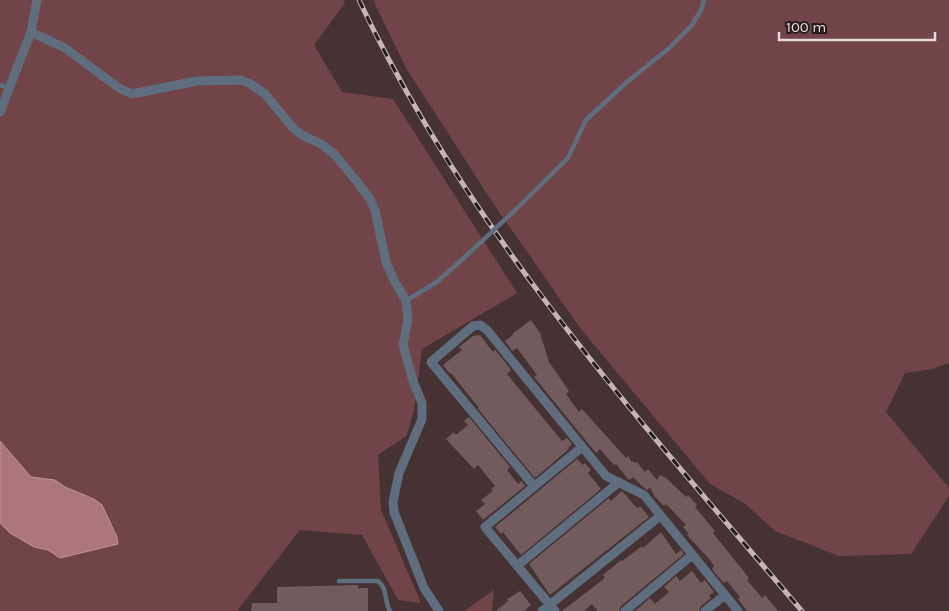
<svg xmlns="http://www.w3.org/2000/svg" width="949" height="611" viewBox="0 0 949 611" font-family="Karla,sans-serif">
<style>
.green{fill:#714448}
.water{fill:#ad767b;stroke:#be9498}
.building{fill:#725b5d}
.lines{fill:none;stroke-linecap:round;stroke-linejoin:round}
.lane{stroke:#5f6e7e;stroke-width:4.5}
.street{stroke:#5f6e7e;stroke-width:9}
.rail-casing{stroke:#c4b5b6;stroke-width:5}
.rail{stroke:#251c1d;stroke-width:3;stroke-dasharray:9;stroke-linecap:butt}
.lane-bridge{stroke:#5f6e7e;stroke-width:4.5}
</style>
<rect width="100%" height="100%" fill="#463133"/>
<!-- green -->
<path class="green" d="M 0,0 L 344,0 L 345,3 L 314,45 L 342,92 L 393,99 L 517,293 L 422,349 L 414,411 L 406,436 L 378,455 L 381,510 L 421,603 L 398,600 L 362,535 L 300,530 L 237,611 L 0,611 Z
M 373,0 L 949,0 L 949,363 L 933,369 L 905,373 L 886,412 L 949,488 L 949,496 L 911,554 L 839,556 L 775,531 L 744,503 L 710,484 L 580,328 L 493,203 L 406,68 Z
M 494,590 L 492,611 L 464,611 Z"/>
<!-- water -->
<path class="water" d="M 0,441 L 31,477 L 55,480 L 65,487 L 94,499 L 102,505 L 117,537 L 118,544 L 60,558 L 48,550 L 34,547 L 10,533 L 0,523 Z"/>
<!-- building -->
<path class="building" d="M 531,320 L 540,333 L 549,362 L 569,391 L 566,394 L 579,412 L 582,409 L 626,458 L 628,456 L 632,462 L 633,461 L 635,463 L 637,462 L 645,472 L 648,469 L 657,480 L 660,475 L 666,478 L 686,497 L 688,495 L 697,505 L 695,507 L 715,531 L 713,533 L 749,578 L 747,580 L 762,598 L 765,595 L 778,611 L 747,611 L 738,599 L 740,597 L 727,581 L 724,583 L 714,572 L 712,568 L 714,566 L 710,560 L 687,535 L 689,534 L 683,527 L 686,525 L 666,504 L 664,506 L 655,497 L 650,487 L 647,490 L 643,487 L 633,477 L 629,480 L 616,464 L 614,465 L 600,449 L 596,453 L 534,377 L 537,375 L 517,348 L 512,351 L 505,341 L 513,335 L 512,334 Z
M 480,335 L 493,352 L 495,350 L 502,358 L 511,370 L 507,374 L 562,441 L 567,438 L 572,444 L 568,448 L 569,449 L 535,478 L 478,409 L 479,408 L 451,373 L 450,374 L 443,365 L 462,350 L 459,347 L 473,336 Z
M 469,417 L 510,467 L 507,470 L 518,484 L 522,481 L 525,486 L 483,520 L 476,511 L 485,504 L 481,500 L 493,491 L 491,489 L 495,486 L 478,465 L 474,469 L 446,439 L 454,432 L 456,435 L 468,425 L 464,421 Z
M 577,459 L 583,465 L 585,463 L 591,470 L 588,473 L 601,489 L 521,555 L 503,532 L 501,534 L 495,527 Z
M 622,491 L 636,507 L 638,508 L 640,506 L 649,517 L 550,595 L 529,564 L 609,498 L 611,501 Z
M 661,532 L 676,554 L 681,550 L 684,554 L 621,606 L 619,611 L 598,611 L 592,604 L 584,611 L 562,611 L 605,578 L 603,575 L 621,560 L 622,561 L 642,546 L 643,548 Z
M 692,571 L 701,583 L 705,580 L 714,592 L 709,596 L 711,598 L 701,606 L 699,611 L 635,611 L 650,598 L 655,604 L 669,592 L 664,587 L 676,576 L 680,581 Z
M 358,585 L 358,588 L 368,588 L 368,611 L 251,611 L 252,603 L 277,603 L 277,587 Z
M 520,591 L 531,605 L 524,611 L 496,611 L 508,601 L 507,599 Z"/>
<g class="lines">
<!-- lane -->
<path class="lane" d="M 0,85 L 10,88
M 513,212 L 568,158 L 586,120 L 627,82 L 668,49 L 692,25 L 701,10 L 704,0
M 406,301 L 438,281 L 467,255
M 339,581 L 378,581 C 388,589 384,601 390,611"/>
<!-- street -->
<path class="street" d="M 31,32 L 65,48 L 119,88 L 132,94 L 197,81 L 240,80 L 249,83 L 265,94 L 293,128 L 302,135 L 323,145 L 335,155 L 358,183 L 370,199 L 375,210 L 386,262 L 394,280 L 406,301 L 408,319 L 403,345 L 413,381 L 422,403 L 422,419 L 399,473 L 393,502 L 394,512 L 424,588 L 439,611
M 0,112 L 31,32 L 37,0
M 534,486 L 431,362 L 473,326 L 480,325 L 487,330 L 606,476 L 644,495 L 738,611
M 517,566 L 619,482
M 542,611 L 660,516
M 555,611 L 485,527 L 582,447
M 625,611 L 692,555
M 705,611 L 725,595"/>
<!-- rail casing -->
<g class="rail-casing">
<path id="rail" d="M 359,0 C 467,230 639,420 802,611"/>
</g>
<!-- rail -->
<use href="#rail" class="rail"/>
<!-- lane-bridge -->
<path class="lane-bridge" d="M 467,255 L 513,212"/>
</g>
<!-- scale -->
<path d="M779 32v8h156v-8" fill="none" stroke="#e7d9da" stroke-width="2.5"/>
<text x="786" y="32" font-size="15" fill="#e7d9da" stroke="#251c1d" stroke-width="4" paint-order="stroke">100 m</text>
</svg>
